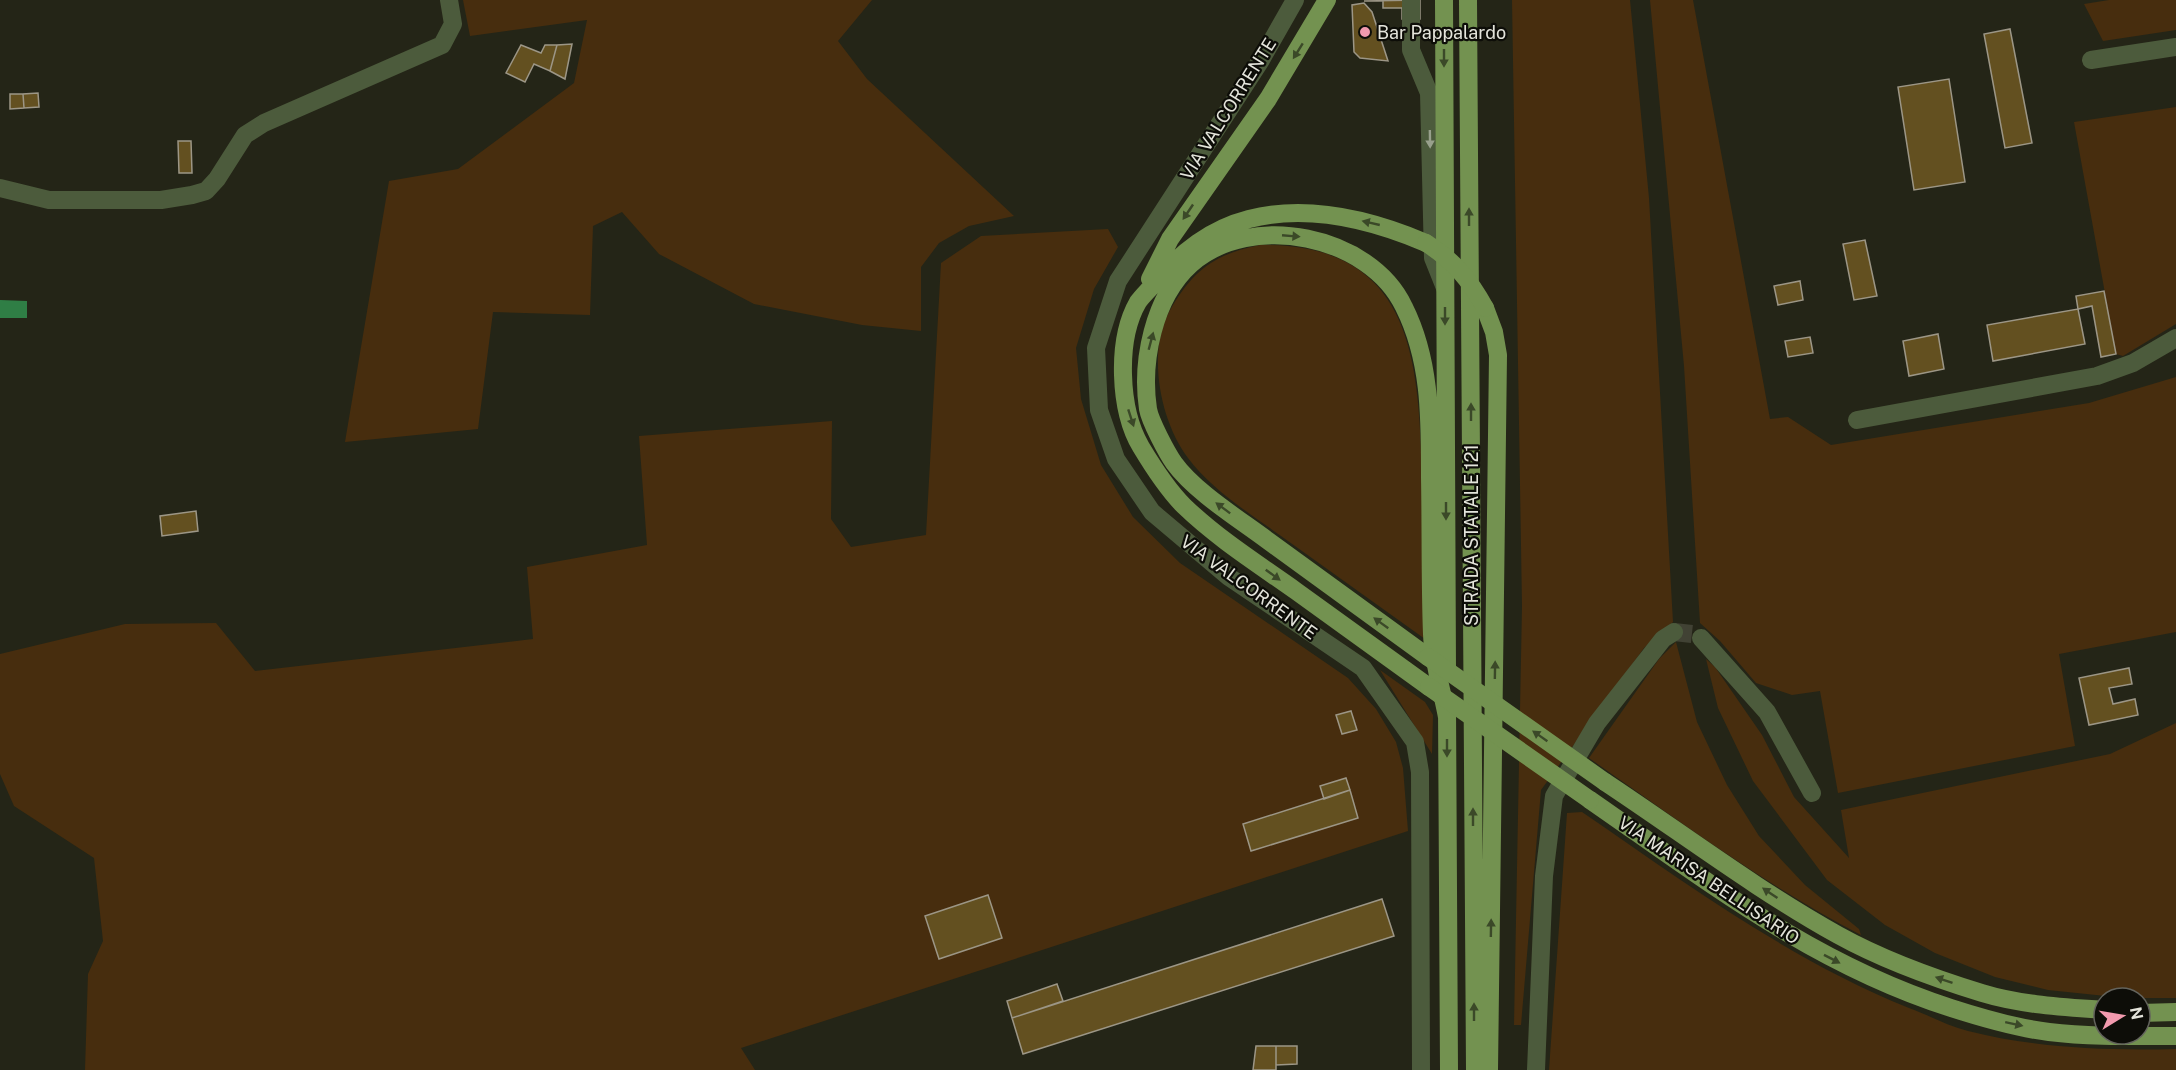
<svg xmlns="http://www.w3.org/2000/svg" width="2176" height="1070" viewBox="0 0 2176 1070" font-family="'Public Sans',sans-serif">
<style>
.green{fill:#472d0e}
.water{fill:#2f7e45}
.building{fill:#635020;stroke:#9c9686;stroke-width:1.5}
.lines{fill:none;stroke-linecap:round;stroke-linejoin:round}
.minor-tunnel{stroke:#414234;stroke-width:18;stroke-dasharray:18 9;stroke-linecap:butt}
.minor{stroke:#4c5b3c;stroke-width:18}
.major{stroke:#739250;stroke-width:18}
.major-bridge{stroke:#739250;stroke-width:18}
.oneway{fill:#3b4928}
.oneway2{fill:#98a08c}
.poi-dot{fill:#f29aae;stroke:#0d0d08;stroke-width:2}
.labels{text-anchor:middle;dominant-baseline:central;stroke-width:4.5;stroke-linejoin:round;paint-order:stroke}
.poi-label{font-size:18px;fill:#e4e4db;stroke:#0d0d08;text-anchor:start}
.street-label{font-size:18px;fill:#e4e4db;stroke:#0d0d08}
</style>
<rect width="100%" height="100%" fill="#242517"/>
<!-- green -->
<path class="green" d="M 463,0 L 872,0 L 838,41 L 867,79 L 1014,216 L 969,226 L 939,243 L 921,267 L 921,331 L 862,325 L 754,304 L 659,254 L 622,212 L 593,226 L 590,315 L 493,312 L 478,429 L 345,442 L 389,181 L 458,169 L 574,83 L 587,20 L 470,36 Z
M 1512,0 L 1630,0 L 1649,198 L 1673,622 L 1644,648 L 1541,790 L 1521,1025 L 1514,1025 L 1522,606 Z
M 1650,0 L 1693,0 L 1770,419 L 1788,417 L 1831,445 L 2089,403 L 2176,377 L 2176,632 L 2059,654 L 2075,746 L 1838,793 L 1820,691 L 1792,695 L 1756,683 L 1720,641 L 1700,623 L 1684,366 Z
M 2109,0 L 2176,0 L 2176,30 L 2103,41 L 2084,4 Z
M 2176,107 L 2176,324 L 2123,356 L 2116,354 L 2074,122 Z
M 1108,229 L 1118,247 L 1094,289 L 1076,348 L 1081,399 L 1101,465 L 1133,517 L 1180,563 L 1348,678 L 1376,709 L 1396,742 L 1403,768 L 1408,831 L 741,1048 L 755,1070 L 85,1070 L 88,974 L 103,941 L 94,858 L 14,806 L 0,774 L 0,654 L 125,624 L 216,623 L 255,671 L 533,639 L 527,567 L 647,545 L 639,436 L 832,421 L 831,519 L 851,547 L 926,535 L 941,263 L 981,236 Z
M 1260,245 C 1413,243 1419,359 1422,480 C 1423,533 1424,586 1425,639 C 1377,605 1329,570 1281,536 C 1249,513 1212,490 1188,458 C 1160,421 1147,353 1169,312 C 1192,271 1214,254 1260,245 Z
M 1676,642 L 1697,722 L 1727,785 L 1759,836 L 1805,885 L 1859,929 L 1861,935 C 1765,885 1678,820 1589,758 L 1659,659 Z
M 1706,659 L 1715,667 L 1762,735 L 1794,797 L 1849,858 L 1841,810 L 2110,754 L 2176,723 L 2176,998 L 2125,998 L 2048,990 L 1995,977 L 1935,953 L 1885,925 L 1827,880 L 1753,781 L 1718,708 Z
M 1380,670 L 1425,702 L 1433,715 L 1432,754 Z
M 1582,812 C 1687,884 1790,960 1909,1008 C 1928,1015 1948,1026 1968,1031 C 2035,1048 2107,1051 2176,1049 L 2176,1070 L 1549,1070 L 1567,813 Z"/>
<!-- water -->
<path class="water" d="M 0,300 L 27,301 L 27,318 L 0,318 Z"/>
<!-- building -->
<path class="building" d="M 1420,0 L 1420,19 L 1402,19 L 1402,8 L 1383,8 L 1383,1 L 1364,1 Z
M 1364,3 L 1372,12 L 1388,61 L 1360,58 L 1354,52 L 1352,5 Z
M 2010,29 L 2032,143 L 2005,148 L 1984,34 Z
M 572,44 L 565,79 L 550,71 L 557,45 Z
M 521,45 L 541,53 L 545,45 L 557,45 L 550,71 L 534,64 L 525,82 L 506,73 Z
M 1949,79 L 1965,182 L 1914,190 L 1898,87 Z
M 38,93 L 39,107 L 24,108 L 23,94 Z
M 10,94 L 23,94 L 24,108 L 10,109 Z
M 178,141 L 191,141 L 192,173 L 179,173 Z
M 1865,240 L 1877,296 L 1854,300 L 1843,244 Z
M 1800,281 L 1803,300 L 1778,305 L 1774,286 Z
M 2104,291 L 2116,354 L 2101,357 L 2092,306 L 2078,309 L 2076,296 Z
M 2078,309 L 2085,344 L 1993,361 L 1987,325 Z
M 1938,334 L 1944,369 L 1909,376 L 1903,341 Z
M 1810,337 L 1813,353 L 1788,357 L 1785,341 Z
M 196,511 L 198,531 L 162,536 L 160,516 Z
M 2129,668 L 2132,684 L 2109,688 L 2113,704 L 2135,699 L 2138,715 L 2089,725 L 2079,678 Z
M 1351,711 L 1357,730 L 1342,734 L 1336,715 Z
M 1346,778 L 1350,790 L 1324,799 L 1320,786 Z
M 1350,790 L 1358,818 L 1251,851 L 1243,824 Z
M 988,895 L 1002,938 L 939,959 L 925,916 Z
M 1382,899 L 1394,936 L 1023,1054 L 1012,1018 Z
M 1057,984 L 1063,1001 L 1012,1018 L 1007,1001 Z
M 1256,1046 L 1276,1046 L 1276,1070 L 1253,1070 Z
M 1276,1046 L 1297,1046 L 1297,1064 L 1276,1065 Z"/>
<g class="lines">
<!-- minor-tunnel -->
<path class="minor-tunnel" d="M 1674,632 L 1692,634 L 1701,638"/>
<!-- minor -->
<path class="minor" d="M 1295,0 L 1261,60 L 1118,281 L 1096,348 L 1099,410 L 1116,459 L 1152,512 L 1229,577 L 1363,668 L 1415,742 L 1420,772 L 1421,1070
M 1411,0 L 1411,50 L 1429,93 L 1433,258 L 1445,288
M 2091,60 L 2176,47
M 0,188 L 49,200 L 161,200 L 192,195 L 206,191 L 217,179 L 245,135 L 264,123 L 442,45 L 453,24 L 449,0
M 1857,420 L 2097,376 L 2133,363 L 2176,338
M 1701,638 L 1767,712 L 1812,793
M 1536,1070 L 1544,876 L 1554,796 L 1597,723 L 1663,639 L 1674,632"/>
<!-- major -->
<path class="major" d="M 1444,0 L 1447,670
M 1468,0 L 1475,1070
M 1426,243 C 1372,220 1308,204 1249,219 C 1210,229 1182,252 1156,281 C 1151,288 1143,295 1138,302 C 1116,340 1119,410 1141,447 C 1153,467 1167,489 1184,506 C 1217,538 1258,564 1296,591 C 1340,623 1384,655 1429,687
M 1150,279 L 1170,239 L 1268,99 L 1327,0
M 1485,308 L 1494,332 L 1498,355 L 1489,1070
M 1428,657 C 1374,618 1321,579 1267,540 C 1239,519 1195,492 1174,463 C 1167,453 1150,421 1148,409 C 1141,362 1153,298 1191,264 C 1251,211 1370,235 1404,307 C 1431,361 1430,419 1430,478 C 1431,530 1430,582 1432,634 C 1433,662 1442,690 1447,717
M 1447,707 L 1449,1070
M 1605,782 C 1682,833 1757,890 1838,935 C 1883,960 1933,978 1982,993 C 2021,1005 2064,1007 2104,1010
M 1590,800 C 1707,881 1813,964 1951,1008 C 1982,1018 2016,1028 2049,1032 C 2090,1037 2134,1036 2176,1036
M 2140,1013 L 2176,1012"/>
<!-- major-bridge -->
<path class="major-bridge" d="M 1426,243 C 1453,260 1470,280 1485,308
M 1428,657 L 1605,782
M 1429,687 L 1590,800"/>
</g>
<!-- one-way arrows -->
<defs><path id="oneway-solid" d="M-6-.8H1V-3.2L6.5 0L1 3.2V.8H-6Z" transform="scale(1.5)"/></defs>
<g class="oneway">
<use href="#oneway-solid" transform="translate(1298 51) rotate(122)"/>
<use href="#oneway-solid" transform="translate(1444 58) rotate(90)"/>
<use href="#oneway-solid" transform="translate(1188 212) rotate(124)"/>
<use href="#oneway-solid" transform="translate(1469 217) rotate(-90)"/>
<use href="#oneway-solid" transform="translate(1371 223) rotate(-167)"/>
<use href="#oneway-solid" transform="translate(1291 236) rotate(5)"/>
<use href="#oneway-solid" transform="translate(1445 316) rotate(90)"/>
<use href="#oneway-solid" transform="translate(1151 341) rotate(-75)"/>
<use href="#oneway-solid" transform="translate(1471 412) rotate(-90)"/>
<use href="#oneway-solid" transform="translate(1131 418) rotate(72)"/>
<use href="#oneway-solid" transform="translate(1223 508) rotate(-143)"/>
<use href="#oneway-solid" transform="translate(1446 511) rotate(90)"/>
<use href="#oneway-solid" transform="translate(1273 575) rotate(36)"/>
<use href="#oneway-solid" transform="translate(1381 623) rotate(-144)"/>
<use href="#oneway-solid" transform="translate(1495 670) rotate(-89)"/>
<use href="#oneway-solid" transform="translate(1540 736) rotate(-145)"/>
<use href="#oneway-solid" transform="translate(1447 748) rotate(90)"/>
<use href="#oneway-solid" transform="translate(1473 817) rotate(-90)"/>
<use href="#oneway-solid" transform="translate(1770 893) rotate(-146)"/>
<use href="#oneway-solid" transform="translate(1491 928) rotate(-89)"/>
<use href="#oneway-solid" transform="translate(1832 959) rotate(27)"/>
<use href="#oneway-solid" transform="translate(1944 980) rotate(-161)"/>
<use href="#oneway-solid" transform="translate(1474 1012) rotate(-90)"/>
<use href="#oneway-solid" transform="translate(2014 1024) rotate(12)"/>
</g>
<use class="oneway2" href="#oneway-solid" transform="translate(1430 139) rotate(89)"/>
<!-- markers -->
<circle class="poi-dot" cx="1365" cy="32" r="6"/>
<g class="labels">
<!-- poi labels -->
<g class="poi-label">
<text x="1377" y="32">Bar Pappalardo</text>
</g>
<!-- street labels -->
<g class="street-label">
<text transform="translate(1228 109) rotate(-58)">VIA VALCORRENTE</text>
<text transform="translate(1471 535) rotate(-90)">STRADA STATALE 121</text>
<text transform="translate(1249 587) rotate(36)">VIA VALCORRENTE</text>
<text transform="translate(1709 880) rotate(34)">VIA MARISA BELLISARIO</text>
</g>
</g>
<!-- north arrow -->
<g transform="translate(2122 1016) rotate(79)"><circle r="28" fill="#0d0d08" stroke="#63635c" stroke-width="1.5"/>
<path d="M0-4.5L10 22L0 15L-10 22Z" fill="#f29aae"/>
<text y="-9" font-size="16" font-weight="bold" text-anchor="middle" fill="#e4e4db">N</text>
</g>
</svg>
